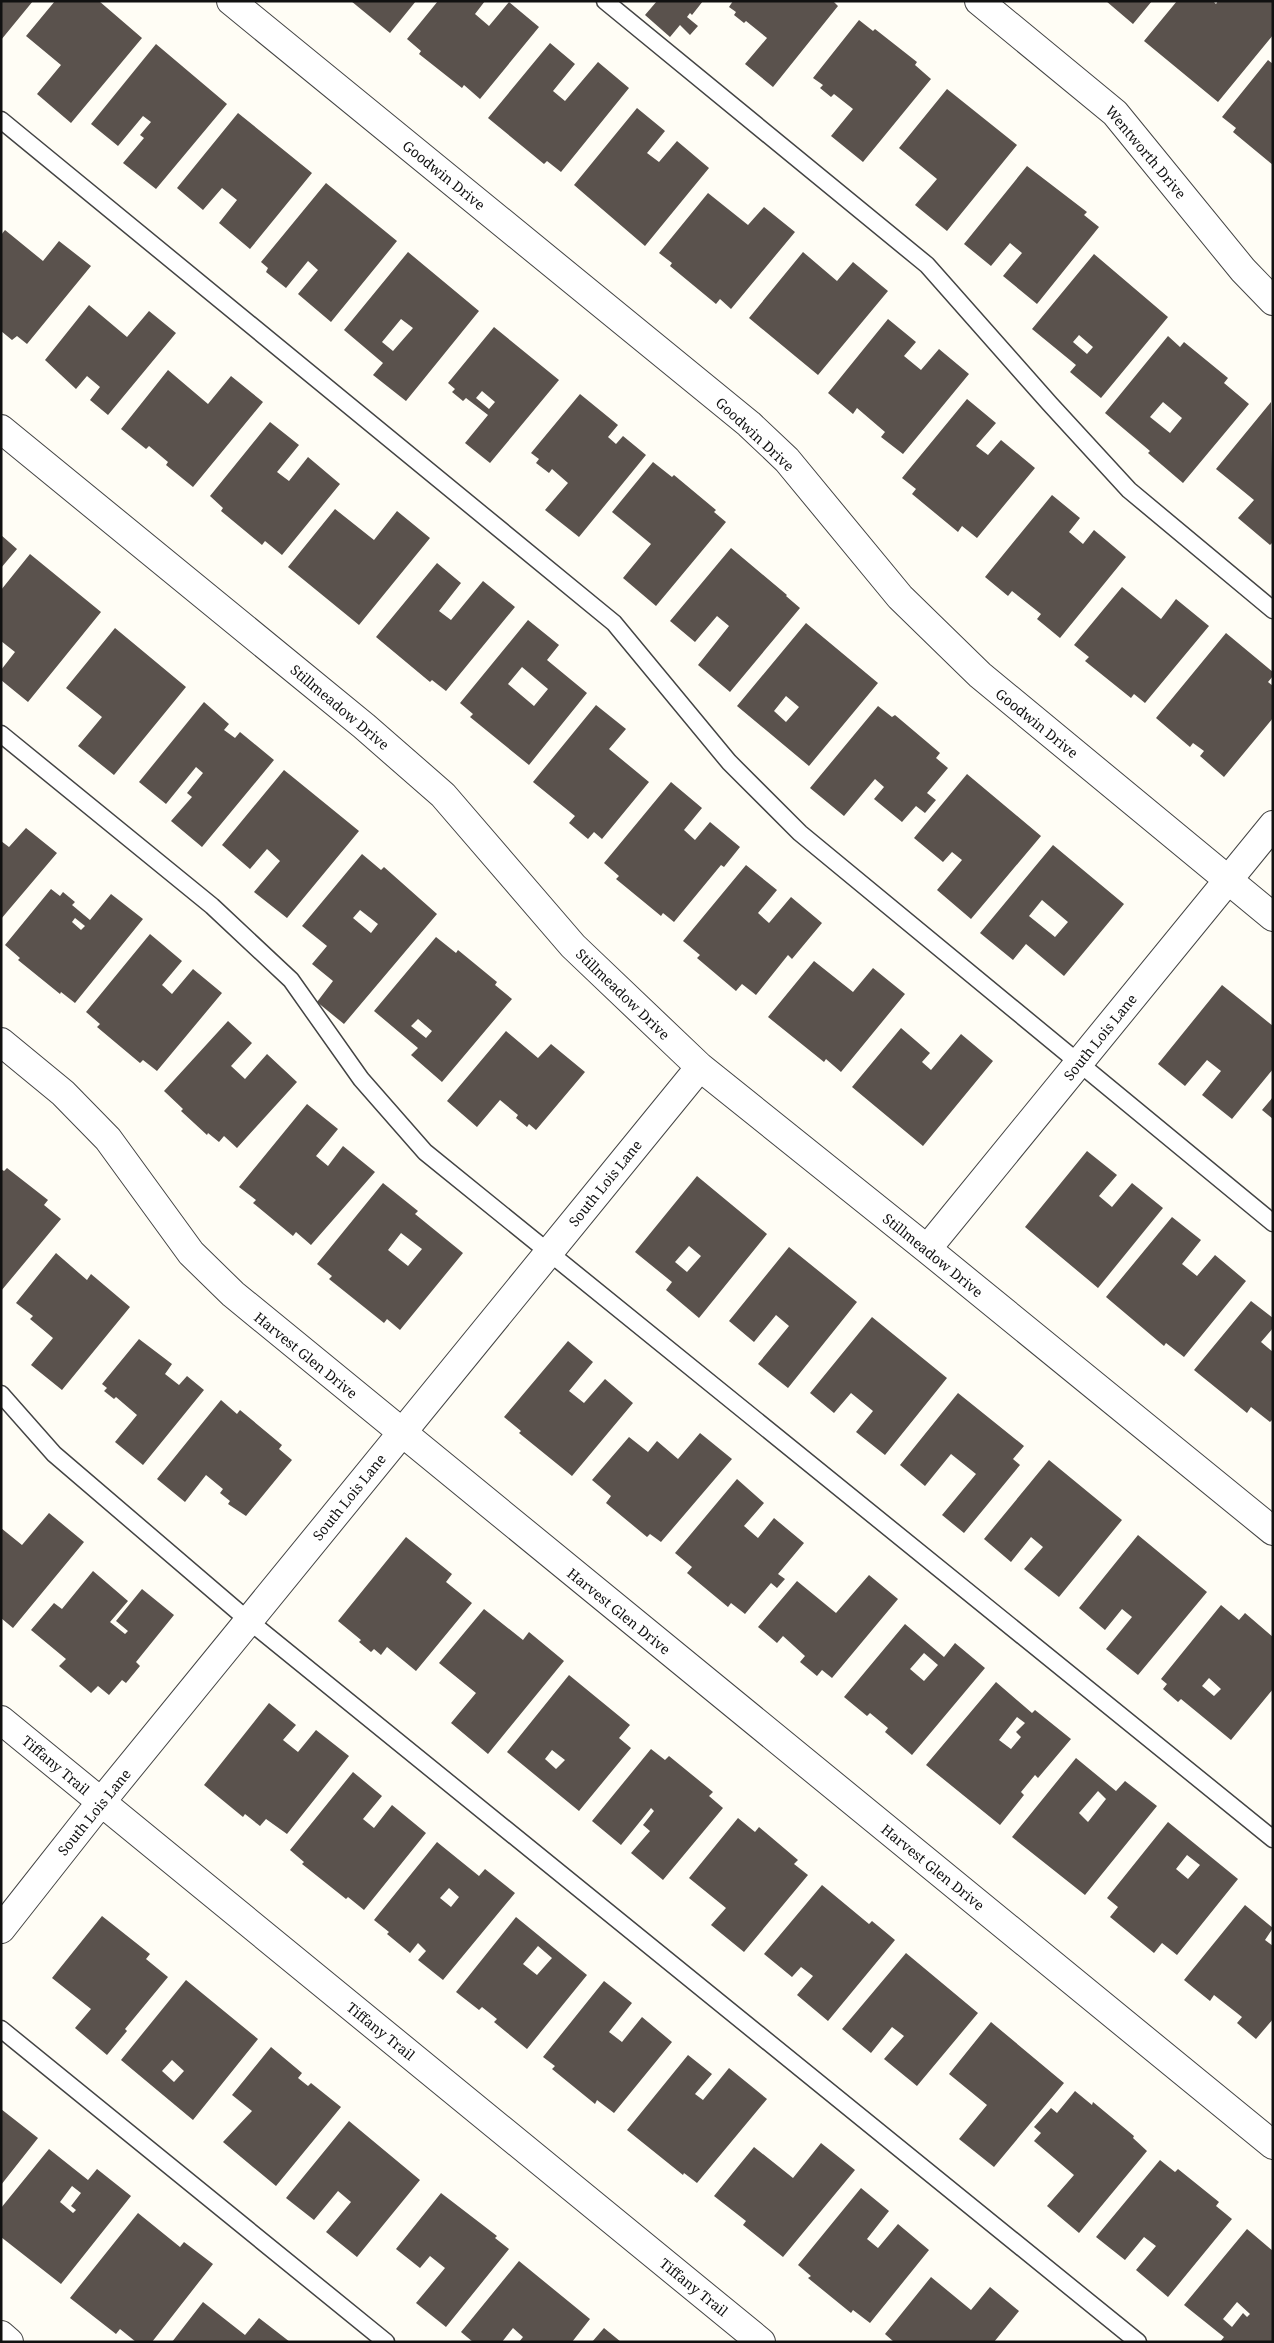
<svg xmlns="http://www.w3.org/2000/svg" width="1274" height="2343" viewBox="0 0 1274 2343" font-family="'Noto Serif',serif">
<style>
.building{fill:#5a524d;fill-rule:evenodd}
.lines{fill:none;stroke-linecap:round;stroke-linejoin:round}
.service-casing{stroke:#444;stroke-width:19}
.minor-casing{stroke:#444;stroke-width:30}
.service{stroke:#fff;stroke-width:16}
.minor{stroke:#fff;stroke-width:28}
.labels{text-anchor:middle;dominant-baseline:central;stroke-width:5;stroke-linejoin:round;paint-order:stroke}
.street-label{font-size:14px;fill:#111;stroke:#fff}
</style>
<rect width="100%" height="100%" fill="#fffdf5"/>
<!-- building -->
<path class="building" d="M 1,1 L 33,1 L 1,40 Z
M 55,1 L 99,1 L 142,38 L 71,123 L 37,94 L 61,65 L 26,36 Z
M 351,1 L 416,1 L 390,33 Z
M 438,1 L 485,1 L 475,14 L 489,26 L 509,2 L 539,27 L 480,99 L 464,85 L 462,88 L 419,54 L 421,51 L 407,39 Z
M 657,1 L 703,1 L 692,15 L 690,13 L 687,17 L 698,26 L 690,35 L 680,25 L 670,37 L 645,15 Z
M 733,1 L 833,1 L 838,6 L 773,87 L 745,64 L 767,38 L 746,21 L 744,23 L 734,15 L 736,12 L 729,7 Z
M 1106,1 L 1152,1 L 1133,24 Z
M 1177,1 L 1213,1 L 1216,4 L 1218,1 L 1273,1 L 1273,35 L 1218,102 L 1144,41 Z
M 859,20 L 873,31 L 875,29 L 917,62 L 915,65 L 931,79 L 863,162 L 831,136 L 853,109 L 834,94 L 831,97 L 820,88 L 823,85 L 813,78 Z
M 550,43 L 575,64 L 553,91 L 565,101 L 598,62 L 629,88 L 561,172 L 547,161 L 544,164 L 488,118 Z
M 156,44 L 227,104 L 156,189 L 123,163 L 144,138 L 140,135 L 151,122 L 143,116 L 118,146 L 91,124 Z
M 1268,60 L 1273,64 L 1273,165 L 1233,132 L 1236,128 L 1222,117 Z
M 947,89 L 1017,145 L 947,231 L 915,205 L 937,179 L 899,148 Z
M 637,108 L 665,131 L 647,153 L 659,162 L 677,141 L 709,168 L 645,246 L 574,185 Z
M 238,113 L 312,173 L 250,249 L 219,223 L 237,200 L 222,188 L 203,210 L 177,188 Z
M 1027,166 L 1087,212 L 1084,215 L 1099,227 L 1037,304 L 1003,276 L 1022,253 L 1010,243 L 991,266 L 964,244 Z
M 326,183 L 397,241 L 331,322 L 298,294 L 318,270 L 308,261 L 286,288 L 266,272 L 268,268 L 261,262 Z
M 708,193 L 748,225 L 764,207 L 795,232 L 731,309 L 720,299 L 716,304 L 670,266 L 672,263 L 659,253 Z
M 5,230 L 43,261 L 59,241 L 91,266 L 27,344 L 17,336 L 12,340 L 1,331 L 1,235 Z
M 408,252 L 479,311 L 406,401 L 373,375 L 383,363 L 344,330 ZM 401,319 L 413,328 L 393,351 L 382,342 Z
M 803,252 L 837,281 L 853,262 L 888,291 L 818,375 L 749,318 Z
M 1094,254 L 1168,317 L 1101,398 L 1070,372 L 1076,365 L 1032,329 ZM 1079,335 L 1093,347 L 1087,354 L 1073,342 Z
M 89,305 L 127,337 L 149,311 L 176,333 L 108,415 L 90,400 L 100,387 L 87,376 L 76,389 L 45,360 Z
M 888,319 L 916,342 L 904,356 L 921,370 L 939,349 L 969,374 L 903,454 L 881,437 L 885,432 L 857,408 L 853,414 L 828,393 Z
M 494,327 L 559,380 L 490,463 L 465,443 L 488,415 L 466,398 L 463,401 L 452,392 L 455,389 L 448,383 ZM 482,391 L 495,402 L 489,409 L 476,398 Z
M 1168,336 L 1180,347 L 1184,342 L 1228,378 L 1224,383 L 1249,404 L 1183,483 L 1148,453 L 1150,451 L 1105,413 ZM 1163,402 L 1182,418 L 1170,433 L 1150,417 Z
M 168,370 L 208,404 L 231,376 L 263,402 L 193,487 L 166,465 L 168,462 L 149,446 L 146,449 L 121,429 Z
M 580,394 L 618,425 L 608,437 L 616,444 L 623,436 L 646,455 L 579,537 L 545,510 L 568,483 L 552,469 L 549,473 L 536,463 L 539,459 L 531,453 Z
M 967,399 L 996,423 L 976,446 L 988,455 L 1001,440 L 1035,468 L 977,538 L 962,526 L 958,532 L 912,494 L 916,489 L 902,478 Z
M 1271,402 L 1273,542 L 1270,545 L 1238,518 L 1254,500 L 1216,469 Z
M 270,422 L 299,445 L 277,472 L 289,481 L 308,457 L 340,484 L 282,555 L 265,541 L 262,545 L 221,511 L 223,508 L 210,496 Z
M 653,462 L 672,477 L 674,475 L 716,510 L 714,512 L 726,522 L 656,606 L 623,578 L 651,544 L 612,512 Z
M 1052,495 L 1080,518 L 1069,532 L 1083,544 L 1094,530 L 1126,557 L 1060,638 L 1037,619 L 1041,614 L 1012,591 L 1008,596 L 985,577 Z
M 335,509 L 374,540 L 397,511 L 430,538 L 359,625 L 288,567 Z
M 1,535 L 17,549 L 1,568 Z
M 731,548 L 787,595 L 786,596 L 800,608 L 730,692 L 698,665 L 729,626 L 717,616 L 695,642 L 670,621 Z
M 30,554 L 101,612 L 28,702 L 1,680 L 1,670 L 15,652 L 1,641 L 1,590 Z
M 437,563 L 461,583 L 439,611 L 451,620 L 483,581 L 515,607 L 446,691 L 432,680 L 430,682 L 376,637 Z
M 1122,587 L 1161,619 L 1176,599 L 1209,626 L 1145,703 L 1134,694 L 1131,698 L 1085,661 L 1089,657 L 1074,645 Z
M 528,620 L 559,645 L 547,660 L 587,693 L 529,765 L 470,717 L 473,714 L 460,703 ZM 522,667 L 548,689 L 534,706 L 508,684 Z
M 806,623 L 878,683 L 809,766 L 737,706 ZM 786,696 L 799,707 L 786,722 L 774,711 Z
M 115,628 L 186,687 L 114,775 L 78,746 L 102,717 L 66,688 Z
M 1226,633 L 1273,672 L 1273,676 L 1268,682 L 1273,686 L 1273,718 L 1224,777 L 1200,756 L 1204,751 L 1193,743 L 1190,747 L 1156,718 Z
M 204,702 L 229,724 L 224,730 L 235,738 L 240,732 L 274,760 L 202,847 L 171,821 L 192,797 L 187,793 L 203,773 L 196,767 L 166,804 L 139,782 Z
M 596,705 L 626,729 L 609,749 L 649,782 L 602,839 L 594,832 L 588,839 L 569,823 L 575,816 L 533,782 Z
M 878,706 L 892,717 L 895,715 L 940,753 L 936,758 L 948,768 L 927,793 L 936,800 L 925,813 L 916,806 L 902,822 L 874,799 L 884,787 L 875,779 L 844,816 L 810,788 Z
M 284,770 L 359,831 L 287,918 L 254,892 L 280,861 L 267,849 L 250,869 L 222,845 Z
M 967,774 L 1041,836 L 971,919 L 937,890 L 962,860 L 952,852 L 943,862 L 914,838 Z
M 671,782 L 702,808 L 684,830 L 695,840 L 710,822 L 740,847 L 724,867 L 721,865 L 674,922 L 663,913 L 661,916 L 616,879 L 619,876 L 604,863 Z
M 26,828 L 57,853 L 1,919 L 1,841 L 9,847 Z
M 1053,845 L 1124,904 L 1064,976 L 1026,944 L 1013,960 L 980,933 ZM 1042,900 L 1068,922 L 1055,937 L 1029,916 Z
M 362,854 L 381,870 L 384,867 L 437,914 L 344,1024 L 317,1002 L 333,981 L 312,964 L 327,946 L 302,926 ZM 360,910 L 378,924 L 371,933 L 353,918 Z
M 746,865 L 777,890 L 758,913 L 769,923 L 791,897 L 822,923 L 792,959 L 788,955 L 756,995 L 742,984 L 736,991 L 697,958 L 700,955 L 683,941 Z
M 51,889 L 60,896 L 63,892 L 75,902 L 72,905 L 90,920 L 111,894 L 143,919 L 75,1003 L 61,992 L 60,994 L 18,960 L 20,958 L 5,945 ZM 75,918 L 85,926 L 81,930 L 72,922 Z
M 150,934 L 182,961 L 162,985 L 172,994 L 193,969 L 222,993 L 157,1071 L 143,1060 L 140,1063 L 97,1027 L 100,1024 L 86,1012 Z
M 436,937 L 456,953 L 458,950 L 497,982 L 495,985 L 512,999 L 442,1082 L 411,1055 L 418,1048 L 374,1011 ZM 418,1019 L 432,1031 L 426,1038 L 411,1026 Z
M 814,961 L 853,992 L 873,968 L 905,994 L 841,1072 L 826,1059 L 824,1062 L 768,1017 Z
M 1222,985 L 1273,1026 L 1273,1069 L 1232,1119 L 1202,1095 L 1221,1071 L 1207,1060 L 1185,1086 L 1158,1064 Z
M 228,1021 L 252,1043 L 231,1066 L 245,1079 L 267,1054 L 297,1082 L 237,1148 L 224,1136 L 219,1142 L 208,1133 L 207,1135 L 181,1111 L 183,1109 L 164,1091 Z
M 901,1028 L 930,1053 L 922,1062 L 931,1070 L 961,1034 L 993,1061 L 923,1146 L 852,1087 Z
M 506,1031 L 538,1058 L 551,1044 L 585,1072 L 536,1130 L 529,1124 L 527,1127 L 516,1118 L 518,1115 L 500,1100 L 477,1127 L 447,1101 Z
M 1273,1097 L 1273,1119 L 1262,1110 Z
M 307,1104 L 338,1129 L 316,1156 L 328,1166 L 343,1146 L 375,1172 L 311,1245 L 296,1232 L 293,1236 L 253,1203 L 256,1200 L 239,1187 Z
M 1087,1151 L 1117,1175 L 1099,1196 L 1112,1207 L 1132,1183 L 1163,1208 L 1098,1288 L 1025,1227 Z
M 7,1168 L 48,1200 L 44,1205 L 61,1219 L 1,1291 L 1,1169 L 4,1171 Z
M 697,1176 L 767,1234 L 699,1318 L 666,1290 L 672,1282 L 635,1252 ZM 689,1246 L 701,1256 L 687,1272 L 675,1262 Z
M 383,1183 L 418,1211 L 415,1214 L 463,1253 L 400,1330 L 387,1319 L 384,1323 L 329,1279 L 332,1276 L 317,1264 ZM 401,1233 L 422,1249 L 408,1266 L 388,1250 Z
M 1172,1217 L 1201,1240 L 1182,1264 L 1197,1276 L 1215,1255 L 1246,1281 L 1184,1357 L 1166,1343 L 1164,1346 L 1106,1297 Z
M 789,1247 L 857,1302 L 788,1388 L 758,1364 L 789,1326 L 776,1315 L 754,1342 L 729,1321 Z
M 56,1253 L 87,1280 L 91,1274 L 130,1307 L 62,1390 L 31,1365 L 53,1338 L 30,1319 L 33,1316 L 16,1303 Z
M 1251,1301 L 1273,1318 L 1273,1328 L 1261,1342 L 1273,1352 L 1273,1419 L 1270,1422 L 1251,1407 L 1247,1413 L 1194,1370 Z
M 872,1317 L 947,1378 L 885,1455 L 856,1432 L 873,1411 L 851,1393 L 834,1413 L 810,1393 Z
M 139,1339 L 172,1364 L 165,1374 L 179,1385 L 187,1376 L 204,1390 L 143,1465 L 115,1442 L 137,1415 L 116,1397 L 114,1399 L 104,1391 L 107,1388 L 102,1384 Z
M 568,1341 L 593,1362 L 569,1391 L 584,1403 L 605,1379 L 633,1403 L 572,1476 L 519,1433 L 521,1431 L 504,1417 Z
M 958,1393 L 1024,1446 L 1013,1459 L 1020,1465 L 964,1533 L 942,1515 L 976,1474 L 951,1454 L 925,1486 L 900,1465 Z
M 221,1400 L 237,1414 L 240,1410 L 282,1445 L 279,1449 L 292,1460 L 246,1516 L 228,1504 L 230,1501 L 220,1493 L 223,1489 L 206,1475 L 185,1502 L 157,1479 Z
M 700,1433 L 732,1459 L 661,1542 L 650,1534 L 647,1537 L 606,1503 L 611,1496 L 592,1480 L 629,1437 L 648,1452 L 657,1441 L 678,1459 Z
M 1049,1460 L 1122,1520 L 1059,1597 L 1024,1569 L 1043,1547 L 1031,1537 L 1011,1562 L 984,1539 Z
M 737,1479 L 764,1503 L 744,1526 L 758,1538 L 774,1518 L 804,1543 L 778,1574 L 785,1579 L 777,1588 L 771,1583 L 745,1614 L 731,1603 L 728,1607 L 687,1573 L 692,1567 L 675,1553 Z
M 49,1513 L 84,1542 L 13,1628 L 1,1618 L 1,1528 L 22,1545 Z
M 1138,1535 L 1207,1592 L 1138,1675 L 1106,1649 L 1132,1617 L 1122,1609 L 1105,1630 L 1079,1608 Z
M 406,1537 L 452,1574 L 446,1582 L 472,1603 L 416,1671 L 387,1647 L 381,1655 L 374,1649 L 371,1652 L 359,1642 L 361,1640 L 338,1621 Z
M 93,1571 L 128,1601 L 110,1622 L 125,1634 L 128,1631 L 116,1621 L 142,1589 L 174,1615 L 136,1662 L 140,1666 L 126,1683 L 122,1680 L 109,1695 L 98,1686 L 91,1693 L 59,1666 L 66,1659 L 31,1630 L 54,1603 L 62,1609 Z
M 869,1575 L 898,1599 L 832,1678 L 822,1670 L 817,1676 L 800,1662 L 805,1656 L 783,1636 L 777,1643 L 758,1627 L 797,1581 L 836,1613 Z
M 1221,1605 L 1239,1620 L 1245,1613 L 1273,1637 L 1273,1689 L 1231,1740 L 1181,1699 L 1178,1702 L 1163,1689 L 1167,1684 L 1161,1679 ZM 1209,1678 L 1221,1689 L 1214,1696 L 1202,1686 Z
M 484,1609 L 523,1640 L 529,1632 L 564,1661 L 488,1754 L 451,1723 L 476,1693 L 439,1663 Z
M 905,1624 L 944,1657 L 955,1643 L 985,1668 L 912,1755 L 885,1732 L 888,1728 L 870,1713 L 867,1716 L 844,1697 ZM 924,1653 L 938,1665 L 924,1681 L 910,1669 Z
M 569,1675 L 630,1725 L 619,1738 L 631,1748 L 579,1811 L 507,1752 ZM 552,1750 L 565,1760 L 556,1769 L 545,1759 Z
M 996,1682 L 1032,1713 L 1035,1710 L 1071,1739 L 1038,1778 L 1035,1775 L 1021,1792 L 1024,1795 L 1000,1825 L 926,1765 ZM 1017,1717 L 1025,1723 L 1016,1732 L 1021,1737 L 1011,1749 L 999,1740 Z
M 269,1703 L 296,1725 L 283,1740 L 298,1752 L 316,1730 L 349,1756 L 287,1834 L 266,1819 L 260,1826 L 245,1814 L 243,1817 L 204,1785 Z
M 651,1749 L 665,1760 L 669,1756 L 713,1792 L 709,1796 L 723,1808 L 663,1880 L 631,1853 L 650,1831 L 643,1825 L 654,1811 L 651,1808 L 621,1845 L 592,1821 Z
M 1076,1758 L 1116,1791 L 1125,1781 L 1157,1806 L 1085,1895 L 1012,1837 ZM 1098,1791 L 1106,1799 L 1088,1822 L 1079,1813 Z
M 353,1772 L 382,1796 L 363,1819 L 374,1828 L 392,1805 L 426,1833 L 364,1910 L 348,1897 L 346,1899 L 302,1864 L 304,1862 L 290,1850 Z
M 738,1818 L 755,1832 L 759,1827 L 798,1860 L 794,1864 L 808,1875 L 744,1952 L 711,1925 L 726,1908 L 689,1878 Z
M 1168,1822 L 1238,1879 L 1177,1955 L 1162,1943 L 1154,1953 L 1110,1917 L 1118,1907 L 1107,1898 ZM 1187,1855 L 1200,1865 L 1188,1879 L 1176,1869 Z
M 437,1842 L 479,1876 L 485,1869 L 515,1893 L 443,1980 L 418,1960 L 426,1951 L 418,1943 L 410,1953 L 387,1934 L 389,1932 L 374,1920 ZM 449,1888 L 459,1897 L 451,1907 L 440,1898 Z
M 822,1885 L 869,1924 L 872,1921 L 895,1940 L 828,2021 L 797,1995 L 813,1976 L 801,1967 L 792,1977 L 764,1954 Z
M 1245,1905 L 1273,1928 L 1265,1940 L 1273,1946 L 1273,2019 L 1256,2039 L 1237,2023 L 1242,2017 L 1214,1995 L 1210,2001 L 1184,1980 Z
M 102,1916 L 150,1954 L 146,1959 L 168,1977 L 125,2029 L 127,2031 L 107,2055 L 75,2028 L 91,2009 L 52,1978 Z
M 516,1917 L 587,1975 L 527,2049 L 494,2022 L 497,2019 L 482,2007 L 479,2010 L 456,1992 ZM 538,1946 L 552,1958 L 537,1975 L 523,1964 Z
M 906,1953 L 978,2013 L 917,2086 L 884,2059 L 904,2036 L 892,2027 L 871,2053 L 842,2029 Z
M 186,1980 L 258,2039 L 193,2120 L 121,2060 ZM 172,2060 L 184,2071 L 174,2082 L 162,2071 Z
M 604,1981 L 632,2003 L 609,2032 L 622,2042 L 642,2017 L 672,2042 L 614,2113 L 597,2100 L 595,2104 L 552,2069 L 555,2066 L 543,2057 Z
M 991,2022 L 1064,2083 L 994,2167 L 959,2139 L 987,2105 L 949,2074 Z
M 271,2047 L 302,2073 L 298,2078 L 308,2086 L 311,2083 L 341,2107 L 276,2186 L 223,2142 L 252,2111 L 232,2095 Z
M 688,2055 L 712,2074 L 695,2094 L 703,2100 L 729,2068 L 767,2099 L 697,2183 L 684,2173 L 683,2175 L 627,2130 Z
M 1075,2091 L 1092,2105 L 1093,2102 L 1134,2136 L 1133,2138 L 1147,2151 L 1079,2233 L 1047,2206 L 1074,2175 L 1034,2141 L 1041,2133 L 1034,2127 L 1051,2108 L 1057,2113 Z
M 1,2109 L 38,2138 L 1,2185 Z
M 349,2121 L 420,2180 L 357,2257 L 326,2232 L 351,2202 L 338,2191 L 314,2220 L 286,2198 Z
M 821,2143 L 855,2170 L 783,2257 L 743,2225 L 746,2221 L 714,2196 L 754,2147 L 793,2178 Z
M 49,2149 L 88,2180 L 97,2169 L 131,2196 L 61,2284 L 1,2237 L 1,2208 ZM 72,2186 L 81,2193 L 71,2206 L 76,2210 L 73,2213 L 60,2202 Z
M 1160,2160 L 1175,2172 L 1178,2169 L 1219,2202 L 1216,2206 L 1232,2219 L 1168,2297 L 1136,2270 L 1156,2246 L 1144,2237 L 1125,2260 L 1096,2237 Z
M 861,2188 L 889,2211 L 867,2239 L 878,2248 L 898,2224 L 929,2250 L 870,2323 L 853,2310 L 851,2313 L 808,2278 L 811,2276 L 798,2265 Z
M 441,2193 L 497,2236 L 495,2238 L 509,2249 L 446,2327 L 416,2303 L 445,2268 L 430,2256 L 420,2268 L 396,2249 Z
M 138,2213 L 180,2247 L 184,2242 L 213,2264 L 152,2342 L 136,2342 L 120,2329 L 116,2334 L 70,2298 Z
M 1247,2229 L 1273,2251 L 1273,2342 L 1220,2342 L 1224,2337 L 1184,2305 ZM 1237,2302 L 1250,2314 L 1247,2317 L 1243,2313 L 1232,2327 L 1223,2319 Z
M 519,2261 L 590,2319 L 572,2342 L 519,2342 L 523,2337 L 513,2328 L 502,2342 L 473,2342 L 461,2332 Z
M 931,2277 L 971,2310 L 990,2287 L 1019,2311 L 994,2342 L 894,2342 L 885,2334 Z
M 203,2302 L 245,2335 L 259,2318 L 290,2342 L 172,2342 Z
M 604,2328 L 621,2342 L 592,2342 Z"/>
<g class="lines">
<!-- service casing -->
<g class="service-casing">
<path id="service" d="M 605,1 L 927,265 L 1050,404 L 1129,490 L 1273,610
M 1,120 L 614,623 L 729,762 L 800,833 L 1273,1223
M 1,734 L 212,906 L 291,980 L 361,1079 L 425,1152 L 1273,1839
M 1,1394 L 54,1454 L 249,1621 L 1138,2342
M 1,2029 L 386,2342"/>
</g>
<!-- minor casing -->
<g class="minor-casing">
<path id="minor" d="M 231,1 L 749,424 L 787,460 L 900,597 L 980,675 L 1273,917
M 979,1 L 1115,113 L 1243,270 L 1273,301
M 1,429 L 364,726 L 443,795 L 573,946 L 700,1067 L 927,1249 L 1273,1531
M 1,1042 L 63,1093 L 108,1139 L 191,1253 L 233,1294 L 1273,2145
M 927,1249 L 1273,825
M 1,1720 L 761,2342
M 1,1929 L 101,1802 L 700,1067
M 1,2335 L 9,2342"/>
</g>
<!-- service -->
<use href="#service" class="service"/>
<!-- minor -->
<use href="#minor" class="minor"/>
</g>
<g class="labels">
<!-- street labels -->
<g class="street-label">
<text transform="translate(1146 152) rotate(50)">Wentworth Drive</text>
<text transform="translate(444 175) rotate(39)">Goodwin Drive</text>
<text transform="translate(755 434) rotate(43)">Goodwin Drive</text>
<text transform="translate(340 707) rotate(40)">Stillmeadow Drive</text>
<text transform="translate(1037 723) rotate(39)">Goodwin Drive</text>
<text transform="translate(623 994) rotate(44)">Stillmeadow Drive</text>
<text transform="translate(1100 1037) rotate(-51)">South Lois Lane</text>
<text transform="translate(605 1183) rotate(-51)">South Lois Lane</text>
<text transform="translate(933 1255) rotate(39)">Stillmeadow Drive</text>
<text transform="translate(306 1355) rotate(39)">Harvest Glen Drive</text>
<text transform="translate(349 1497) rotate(-51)">South Lois Lane</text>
<text transform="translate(619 1611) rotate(39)">Harvest Glen Drive</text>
<text transform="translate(56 1765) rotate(40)">Tiffany Trail</text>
<text transform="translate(94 1812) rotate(-51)">South Lois Lane</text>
<text transform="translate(933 1867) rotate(39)">Harvest Glen Drive</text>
<text transform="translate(381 2031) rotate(39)">Tiffany Trail</text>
<text transform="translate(694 2287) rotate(39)">Tiffany Trail</text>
</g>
</g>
<!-- border -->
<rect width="1274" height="2343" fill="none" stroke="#111111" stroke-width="5"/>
</svg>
